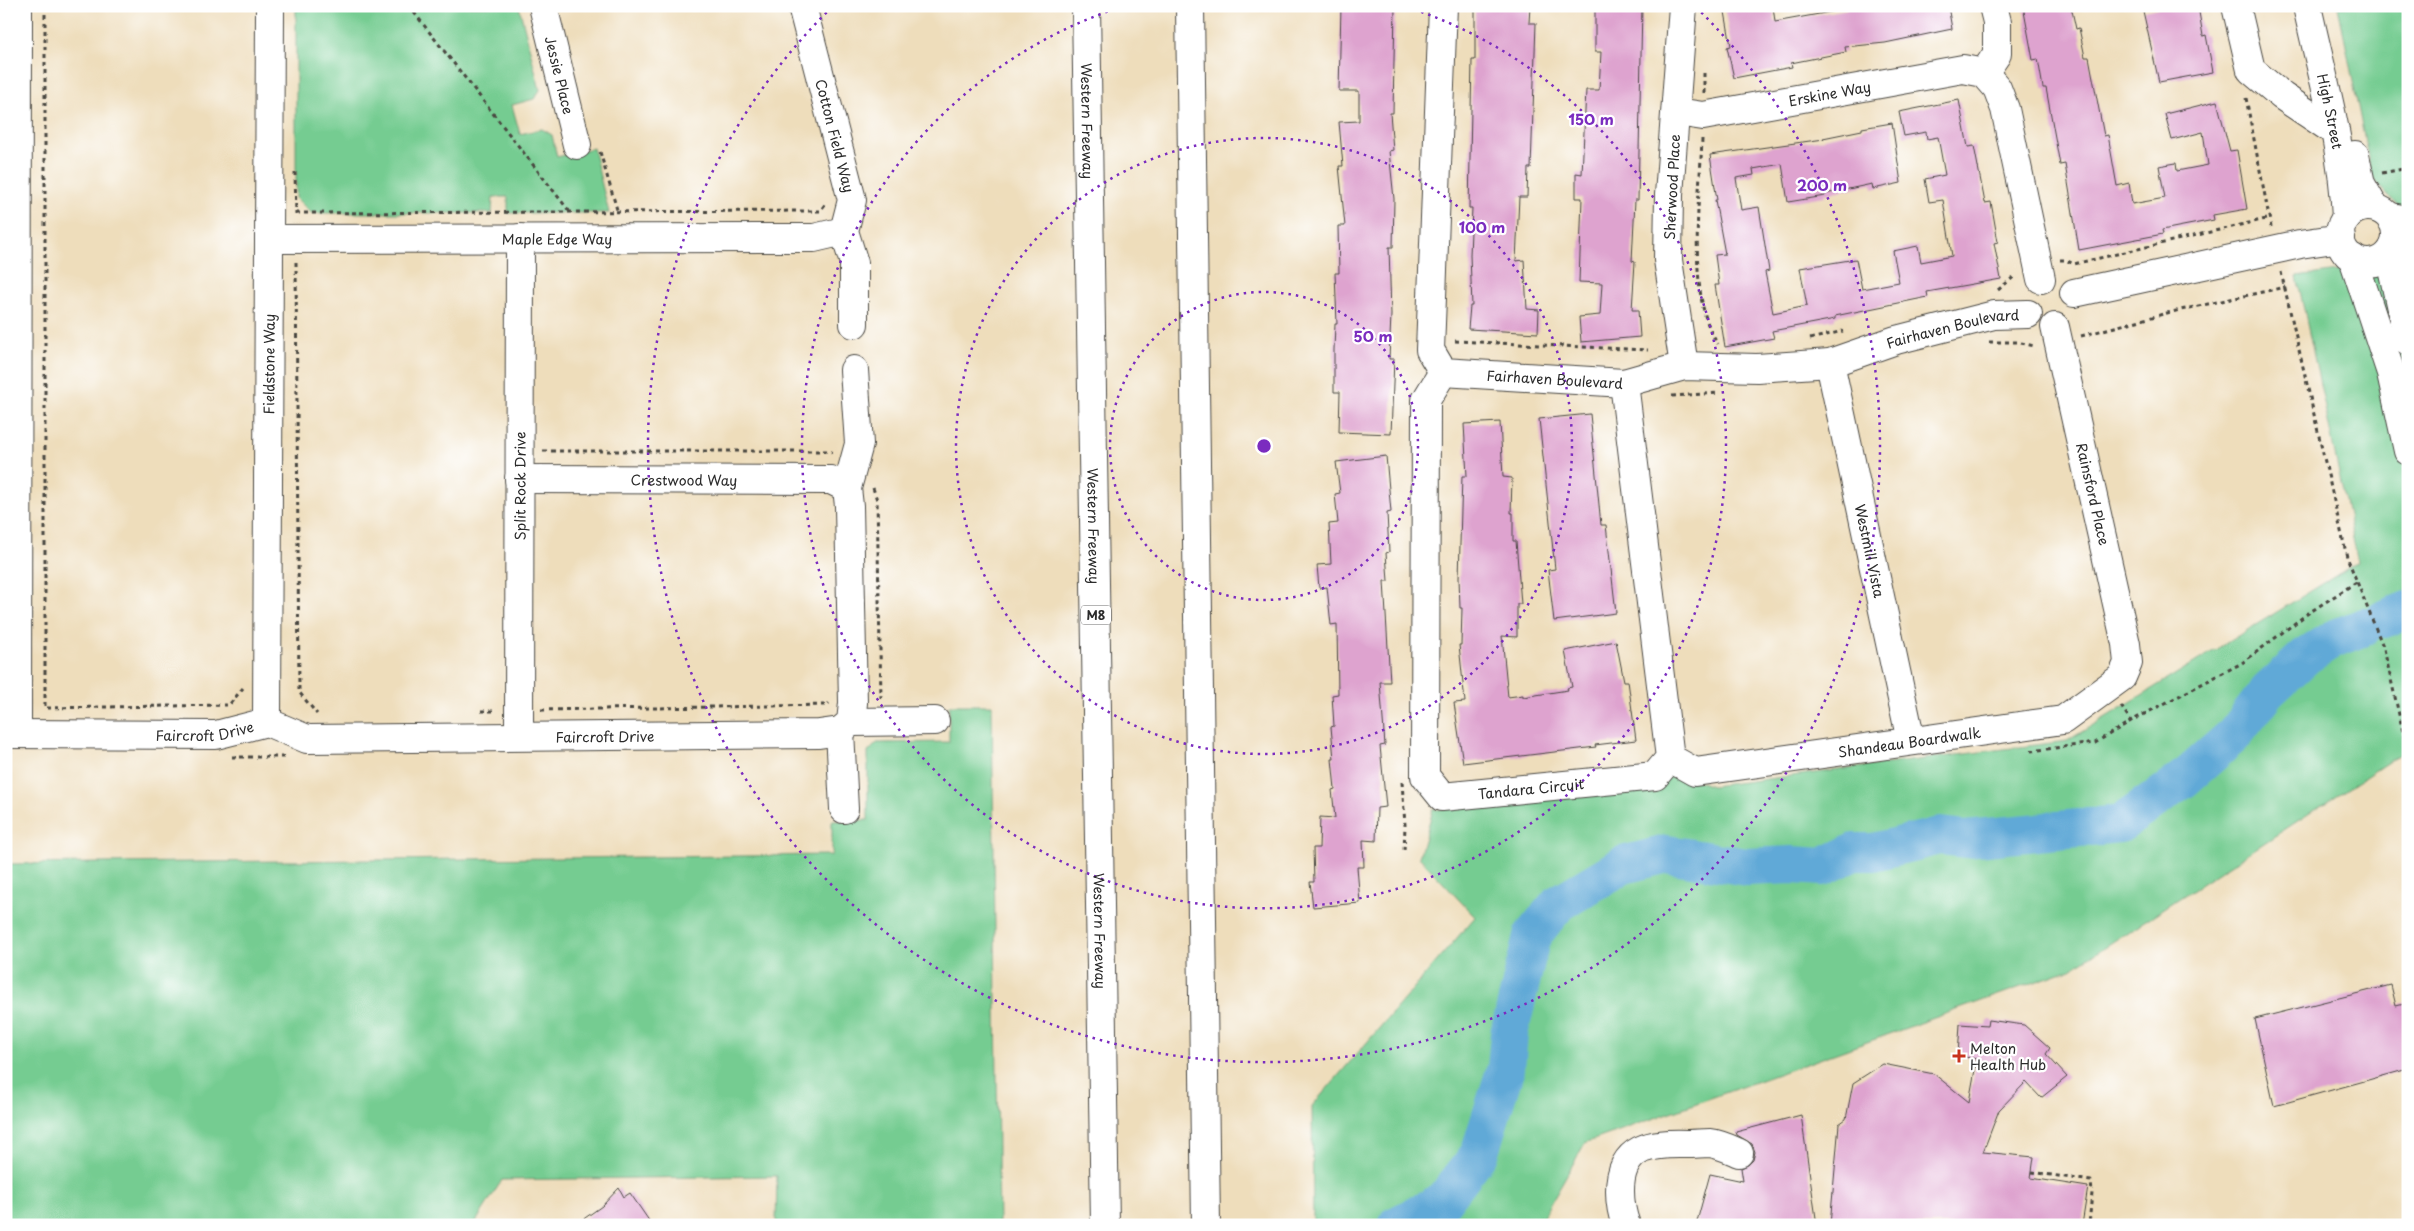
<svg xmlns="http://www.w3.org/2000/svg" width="2414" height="1231" viewBox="0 0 2414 1231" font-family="'Playpen Sans',sans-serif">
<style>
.green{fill:#75cc91;stroke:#507c5e}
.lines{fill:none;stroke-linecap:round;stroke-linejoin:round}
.river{stroke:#60a9d7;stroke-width:38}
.building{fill:#dea3cf}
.minor-casing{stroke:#484641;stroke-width:30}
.major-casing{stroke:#484641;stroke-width:30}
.highway-casing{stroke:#484641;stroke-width:30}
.path{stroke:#484641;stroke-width:3;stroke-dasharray:4 4;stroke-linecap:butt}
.minor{stroke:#fff;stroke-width:28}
.major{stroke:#fff;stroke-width:28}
.highway{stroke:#fff;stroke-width:28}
.ring{fill:none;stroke:#7b2cbf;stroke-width:2.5;stroke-dasharray:2.5 5}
.poi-dot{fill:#c8321e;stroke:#fff;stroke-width:2}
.labels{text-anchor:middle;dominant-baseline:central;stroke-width:4.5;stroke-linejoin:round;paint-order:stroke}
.shield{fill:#fff;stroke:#6b6b6b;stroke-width:1}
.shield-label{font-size:12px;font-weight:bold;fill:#2b2b2b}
.street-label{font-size:14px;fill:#2b2b2b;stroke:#fff}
.poi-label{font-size:14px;fill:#2b2b2b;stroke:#fff;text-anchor:start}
.centre{fill:#7b2cbf;stroke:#fff;stroke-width:2.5}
.ring-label{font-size:15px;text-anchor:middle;font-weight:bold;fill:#7b2cbf;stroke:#fff;stroke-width:4.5;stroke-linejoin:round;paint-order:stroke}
</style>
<rect width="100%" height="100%" fill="#fff"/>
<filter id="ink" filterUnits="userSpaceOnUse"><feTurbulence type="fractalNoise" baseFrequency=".02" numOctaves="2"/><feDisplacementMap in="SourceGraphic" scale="10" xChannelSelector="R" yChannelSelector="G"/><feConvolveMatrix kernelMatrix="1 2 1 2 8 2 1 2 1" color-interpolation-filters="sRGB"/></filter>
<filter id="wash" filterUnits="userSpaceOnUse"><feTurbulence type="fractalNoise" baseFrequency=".0096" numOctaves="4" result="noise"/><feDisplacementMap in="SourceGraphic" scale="20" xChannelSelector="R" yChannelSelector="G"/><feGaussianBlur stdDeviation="1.12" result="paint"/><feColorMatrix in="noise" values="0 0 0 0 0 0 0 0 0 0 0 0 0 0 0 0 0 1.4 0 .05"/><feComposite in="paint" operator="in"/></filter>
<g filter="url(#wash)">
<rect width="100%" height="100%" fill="#edb"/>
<!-- green -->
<path class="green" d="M 296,6 L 519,6 L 540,90 L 534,99 L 512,105 L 520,134 L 542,129 L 552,135 L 557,157 L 593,148 L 609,213 L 508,213 L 508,197 L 493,197 L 492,213 L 311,213 L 296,198 Z
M 2338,6 L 2408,6 L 2408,244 L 2398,206 L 2372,177 Z
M 2408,249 L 2408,749 L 2071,969 L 1585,1143 L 1538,1225 L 1313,1225 L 1312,1106 L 1475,917 L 1419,857 L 1433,810 L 1646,786 C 1674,771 1684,776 1712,786 L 2067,741 L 2358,562 L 2297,277 L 2337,271 L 2402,273 Z
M 949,705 L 992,705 L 999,1225 L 776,1225 L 777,1176 L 502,1180 L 474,1225 L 6,1225 L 6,864 L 832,855 L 832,821 L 868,820 L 868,752 L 877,743 L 949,742 Z"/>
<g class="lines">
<!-- river -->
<path class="river" d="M 2384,619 L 2408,610
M 1397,1225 L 1443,1201 L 1479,1154 L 1506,1068 L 1509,1034 L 1532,936 L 1558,904 L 1623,865 L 1667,854 L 1747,867 L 1792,865 L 1823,867 L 1854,852 L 1873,852 L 1940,836 L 1966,839 L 2120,824 L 2183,780 L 2234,735 L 2268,691 L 2306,656 L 2333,639 L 2364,627"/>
</g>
<g id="blocks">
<!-- building -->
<path class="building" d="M 1341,6 L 1395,6 L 1393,113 L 1390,113 L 1393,150 L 1389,151 L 1394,199 L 1393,247 L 1389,247 L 1391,315 L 1389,359 L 1394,359 L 1391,434 L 1339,432 L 1340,392 L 1334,392 L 1334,350 L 1335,324 L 1337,324 L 1335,273 L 1339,273 L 1338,226 L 1345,226 L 1339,166 L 1343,166 L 1339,122 L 1359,121 L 1359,91 L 1339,91 Z
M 1475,6 L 1530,6 L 1529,23 L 1536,23 L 1531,168 L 1528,168 L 1527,197 L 1519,197 L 1516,261 L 1524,260 L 1527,309 L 1539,310 L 1538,333 L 1468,329 L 1470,306 L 1472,306 L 1470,255 L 1472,208 L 1469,208 L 1472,60 L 1475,60 Z
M 1595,6 L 1642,6 L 1638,200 L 1635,200 L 1632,261 L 1635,262 L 1632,310 L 1638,310 L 1640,337 L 1581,342 L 1579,317 L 1600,315 L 1602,283 L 1579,282 L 1582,198 L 1576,198 L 1576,173 L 1582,174 L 1586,90 L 1599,90 L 1601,52 L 1595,52 Z
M 1724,6 L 1773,6 L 1775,22 L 1847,9 L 1846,6 L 1948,6 L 1952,29 L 1885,43 L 1845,47 L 1846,52 L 1791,63 L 1792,67 L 1734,78 L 1727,47 L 1731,46 Z
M 2023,6 L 2071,6 L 2076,29 L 2079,28 L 2085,57 L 2089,57 L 2104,136 L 2108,135 L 2117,186 L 2129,183 L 2132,204 L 2165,198 L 2159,166 L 2176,163 L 2177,171 L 2208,165 L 2203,132 L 2172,140 L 2165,114 L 2217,101 L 2230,151 L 2237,150 L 2247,209 L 2213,215 L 2214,220 L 2162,230 L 2163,234 L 2079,250 L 2065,164 L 2060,165 L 2046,88 L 2043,88 L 2038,59 L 2033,60 Z
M 2168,6 L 2198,6 L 2203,36 L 2206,35 L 2213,72 L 2159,82 L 2143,11 Z
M 1959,100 L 1968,147 L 1974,146 L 1985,203 L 1991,202 L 1998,242 L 1994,243 L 2001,279 L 1927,292 L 1928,297 L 1835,316 L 1835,319 L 1772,331 L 1774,338 L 1725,347 L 1715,285 L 1719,285 L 1715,255 L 1725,254 L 1715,200 L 1717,200 L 1710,155 L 1824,139 L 1823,138 L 1862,130 L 1862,128 L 1892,123 L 1901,183 L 1873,189 L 1872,184 L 1825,194 L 1825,196 L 1788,202 L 1782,164 L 1753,169 L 1754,175 L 1736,178 L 1741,210 L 1759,207 L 1769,271 L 1765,272 L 1773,313 L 1807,306 L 1800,268 L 1856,259 L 1862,289 L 1899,282 L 1893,251 L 1918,246 L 1921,262 L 1952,256 L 1943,200 L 1929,202 L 1925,179 L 1945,175 L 1938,137 L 1927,139 L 1926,132 L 1904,136 L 1899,112 Z
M 1590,414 L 1601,525 L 1606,525 L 1616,613 L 1554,621 L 1548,570 L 1555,569 L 1539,419 Z
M 1500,422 L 1503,477 L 1512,478 L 1511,513 L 1513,513 L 1513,541 L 1516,541 L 1521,604 L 1517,604 L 1517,637 L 1502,636 L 1508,697 L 1523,695 L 1523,697 L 1568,690 L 1567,688 L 1572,687 L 1565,651 L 1616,641 L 1624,681 L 1628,681 L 1636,740 L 1595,745 L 1596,747 L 1463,763 L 1454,703 L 1465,702 L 1459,645 L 1461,645 L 1462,608 L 1460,608 L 1459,578 L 1462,476 L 1467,476 L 1464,424 Z
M 1386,456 L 1391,512 L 1387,513 L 1389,552 L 1386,553 L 1388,581 L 1384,581 L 1390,682 L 1380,682 L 1385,745 L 1380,746 L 1386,807 L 1377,808 L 1376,841 L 1363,840 L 1364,867 L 1357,867 L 1360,903 L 1313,907 L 1310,882 L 1314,882 L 1313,848 L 1319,848 L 1320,817 L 1335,818 L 1332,790 L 1335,789 L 1332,759 L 1334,759 L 1331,727 L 1334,726 L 1332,695 L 1338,694 L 1337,624 L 1331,625 L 1327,587 L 1319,588 L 1317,565 L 1331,564 L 1329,524 L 1338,523 L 1335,494 L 1340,493 L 1336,462 Z
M 2391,985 L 2396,1006 L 2408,1003 L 2408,1069 L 2274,1106 L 2255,1019 Z
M 1988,1020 L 2024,1025 L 2050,1048 L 2046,1054 L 2067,1077 L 2041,1098 L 2026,1082 L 1999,1110 L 1983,1152 L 2034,1157 L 2031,1178 L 2088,1187 L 2082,1225 L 1830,1225 L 1839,1124 L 1846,1119 L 1853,1083 L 1883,1064 L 1934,1074 L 1969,1102 L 1977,1059 L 1958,1056 L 1960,1024 L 1987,1026 Z
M 1801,1115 L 1817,1225 L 1696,1225 L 1710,1174 L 1743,1181 L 1741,1168 L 1748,1165 L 1753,1160 L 1755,1152 L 1752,1144 L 1737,1135 L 1736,1132 Z
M 619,1188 L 624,1197 L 630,1193 L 652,1225 L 575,1225 L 602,1206 Z"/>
</g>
</g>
<g filter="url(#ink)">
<use href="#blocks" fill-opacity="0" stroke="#484641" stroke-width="1"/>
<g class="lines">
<!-- minor casing -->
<g class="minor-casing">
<g id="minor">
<path id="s1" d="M 543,6 L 577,145"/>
<path id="s2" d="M 802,6 L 852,200 L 844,231 L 854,263 L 854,324"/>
<path d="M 1683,6 L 1669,195 L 1668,260 L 1684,366"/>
<path d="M 2236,6 L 2251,70 L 2282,96 L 2334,131"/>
<path d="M 1984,73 L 1997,54 L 1997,22 L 1993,6"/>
<path id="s3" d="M 1677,112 L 1703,116 L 1963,69 L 1984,73 L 1997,88 L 2005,109 L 2041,279"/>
<path d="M 2391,217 L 2408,220"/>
<path id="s4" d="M 269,239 L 814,238 L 844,231"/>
<path d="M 2394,246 L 2408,240"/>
<path d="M 2074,293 L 2300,244 L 2341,238"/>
<path id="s5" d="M 1830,363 L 1911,741"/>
<path id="s6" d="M 1443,372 L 1426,400 L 1425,776 L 1442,797 L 1655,776 L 1670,758 L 1624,383"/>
<path id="s7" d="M 1443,372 L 1624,383 L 1684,366 L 1757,368 L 1830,363 L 1896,340 L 1994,315 L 2028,314"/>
<path d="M 1443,372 L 1430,350 L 1443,6"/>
<path id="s8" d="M 519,479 L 831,480 L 847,488"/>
<path id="s9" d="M 267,722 L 270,6"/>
<path d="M 851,722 L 935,721"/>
<path d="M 840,731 L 844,809"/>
<path id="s10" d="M 6,734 L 216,735 L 267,722 L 307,739 L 819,734 L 840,731 L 851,722 L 853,703 L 849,506 L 847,488 L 859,444 L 854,370"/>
<path d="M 17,734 L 18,6"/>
<path id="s11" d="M 519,735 L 520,238"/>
<path id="s12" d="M 1670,758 L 1695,772 L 2063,720 L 2122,677 L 2128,663 L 2126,644 L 2055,327"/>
<path d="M 1626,1225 C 1622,1214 1620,1202 1620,1191 C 1620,1146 1651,1143 1687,1144 C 1695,1144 1702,1143 1710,1143 C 1720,1144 1730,1149 1739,1153"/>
</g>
</g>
<!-- major casing -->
<g class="major-casing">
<g id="major">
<path id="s13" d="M 2307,6 C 2322,76 2343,146 2346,218"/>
<path d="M 2355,155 L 2361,184 L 2374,207"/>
<circle cx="2368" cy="235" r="28"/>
<path d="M 2389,254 L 2408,341"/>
<path d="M 2353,258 L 2391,373 L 2408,451"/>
</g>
</g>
<!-- highway casing -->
<g class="highway-casing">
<g id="highway">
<path id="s14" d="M 1086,6 L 1105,1225"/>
<path d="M 1190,6 L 1206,1225"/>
</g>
</g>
<!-- path -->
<path class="path" d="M 45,6 L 45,708 L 229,705 L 243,688
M 409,6 L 570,212
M 1704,93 L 1704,69
M 2246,98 L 2271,227
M 1702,139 C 1700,194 1686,299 1718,344
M 600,152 L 618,213
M 295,172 L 296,215
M 2382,173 L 2408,168
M 296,213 L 820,211 L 826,203
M 2060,260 L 2065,260 L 2074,264 L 2270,218
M 296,262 L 299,692 L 317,714
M 2281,272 L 2347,557 L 2384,649 L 2408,754
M 1998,290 L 2016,275
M 2081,336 L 2167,313 L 2285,287
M 1810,339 L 1843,331
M 1455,341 L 1648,350
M 1989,342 L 2017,342 L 2034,346
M 1672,396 L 1718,393
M 543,451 L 828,451 L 832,452
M 873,488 L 877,500 L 881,698
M 2121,706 L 2131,721
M 541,710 L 827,705 L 829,703
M 481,711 L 495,711
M 2031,751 L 2095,743 L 2131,721 L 2242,663 L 2307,614 L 2358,581
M 232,757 L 285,757
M 1402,782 L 1405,825 L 1404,851
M 2032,1172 L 2091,1181 L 2092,1193 L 2089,1225"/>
<!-- minor -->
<use href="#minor" class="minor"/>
<!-- major -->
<use href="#major" class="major"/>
<!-- highway -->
<use href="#highway" class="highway"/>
</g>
</g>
<!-- distance rings -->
<g class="ring">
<circle cx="1264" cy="446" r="154"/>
<circle cx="1264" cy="446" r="308"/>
<path d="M1407 7A462 462 0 1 1 1121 7"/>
<path d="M1696 7A616 616 0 1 1 832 7"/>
</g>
<!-- markers -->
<path class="poi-dot" d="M1956.5 1048.5h5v5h5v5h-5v5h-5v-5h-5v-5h5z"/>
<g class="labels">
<!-- shield labels -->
<rect class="shield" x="1081" y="605.5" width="30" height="19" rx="4"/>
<g class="shield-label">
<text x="1096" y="615">M8</text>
</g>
<!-- street labels -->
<g class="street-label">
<text stroke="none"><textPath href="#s1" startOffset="71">Jessie Place</textPath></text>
<text stroke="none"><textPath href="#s3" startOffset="155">Erskine Way</textPath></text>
<text stroke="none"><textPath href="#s13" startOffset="108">High Street</textPath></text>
<text stroke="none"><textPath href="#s14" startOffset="115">Western Freeway</textPath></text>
<text stroke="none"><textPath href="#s2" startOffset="134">Cotton Field Way</textPath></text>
<text transform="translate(1672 187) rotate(-87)">Sherwood Place</text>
<text stroke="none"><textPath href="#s4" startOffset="288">Maple Edge Way</textPath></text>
<text stroke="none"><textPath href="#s7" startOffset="518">Fairhaven Boulevard</textPath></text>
<text stroke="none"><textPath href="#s9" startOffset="358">Fieldstone Way</textPath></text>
<text stroke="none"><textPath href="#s7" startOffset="112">Fairhaven Boulevard</textPath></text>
<text stroke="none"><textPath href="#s8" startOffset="165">Crestwood Way</textPath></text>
<text stroke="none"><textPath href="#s11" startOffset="249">Split Rock Drive</textPath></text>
<text transform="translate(2093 494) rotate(77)">Rainsford Place</text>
<text stroke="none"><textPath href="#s14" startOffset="520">Western Freeway</textPath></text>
<text stroke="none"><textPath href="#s5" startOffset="192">Westmill Vista</textPath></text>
<text stroke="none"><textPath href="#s10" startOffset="199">Faircroft Drive</textPath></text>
<text stroke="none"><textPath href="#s10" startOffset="604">Faircroft Drive</textPath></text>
<text stroke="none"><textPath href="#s12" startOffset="245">Shandeau Boardwalk</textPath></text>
<text stroke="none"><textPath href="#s6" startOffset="525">Tandara Circuit</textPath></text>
<text stroke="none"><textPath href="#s14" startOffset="925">Western Freeway</textPath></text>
</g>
<!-- poi labels -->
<g class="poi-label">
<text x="1970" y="1048">Melton<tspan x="1970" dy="16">Health Hub</tspan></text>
</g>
</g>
<circle cx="1264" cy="446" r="8" class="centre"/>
<g class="ring-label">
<text x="1591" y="125">150 m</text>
<text x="1822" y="191">200 m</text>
<text x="1482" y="233">100 m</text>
<text x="1373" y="342">50 m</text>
</g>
<!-- margin -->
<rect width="2414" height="1231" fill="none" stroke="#fff" stroke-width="25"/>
</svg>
